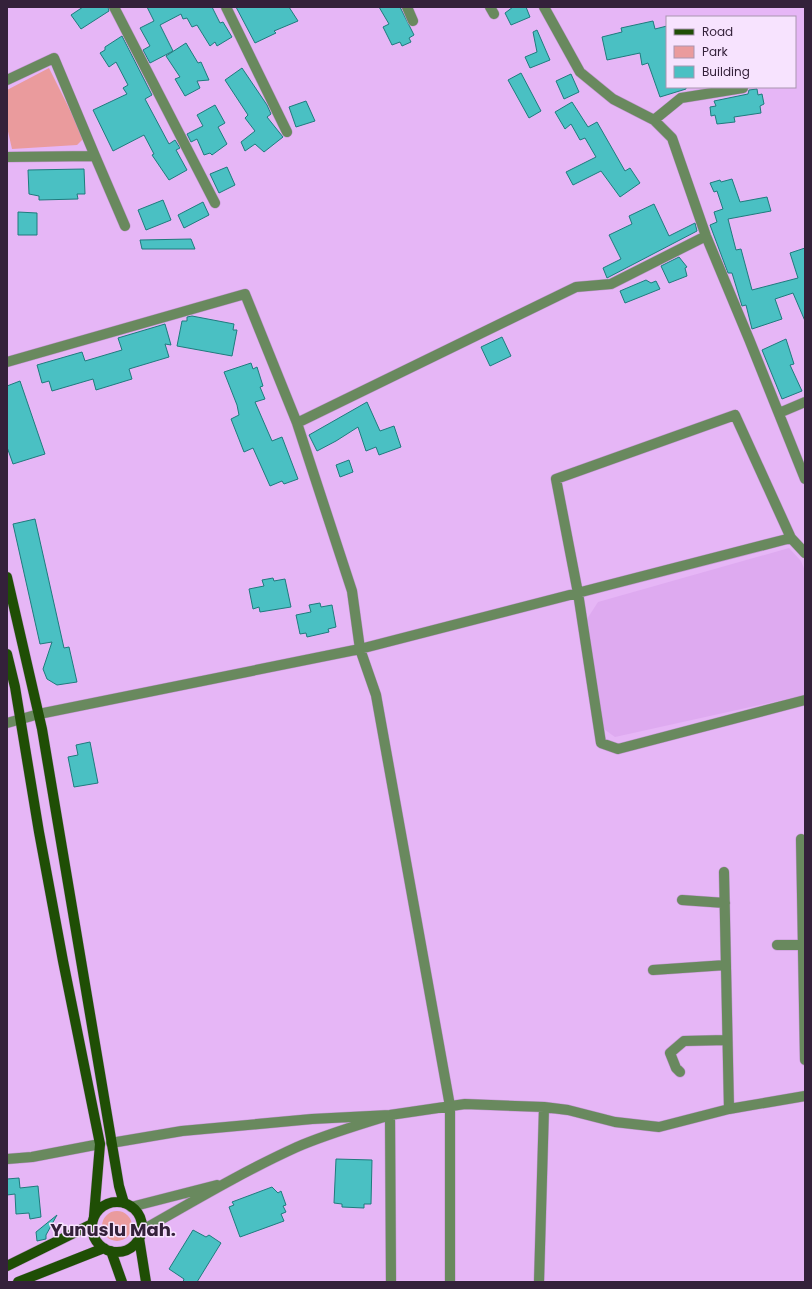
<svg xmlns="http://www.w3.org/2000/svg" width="812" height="1289" viewBox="0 0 812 1289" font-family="Poppins,sans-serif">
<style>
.built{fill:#deaaf0}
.green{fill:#ea9b9d}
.building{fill:#4ac0c3;stroke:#1f7b7d}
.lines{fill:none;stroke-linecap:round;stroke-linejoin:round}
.minor-casing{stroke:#c298d0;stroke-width:11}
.major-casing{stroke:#c298d0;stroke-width:11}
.minor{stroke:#69895e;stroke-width:10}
.major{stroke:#1f4e05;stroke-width:10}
.labels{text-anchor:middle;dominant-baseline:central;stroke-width:3;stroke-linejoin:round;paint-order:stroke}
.district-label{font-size:18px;font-weight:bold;fill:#34213a;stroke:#f7e3fe}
</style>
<rect width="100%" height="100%" fill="#e6b6f6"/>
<!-- built -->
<path class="built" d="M 789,548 L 801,561 L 805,571 L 805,695 L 615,737 L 601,727 L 587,619 L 598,602 Z"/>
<!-- green -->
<path class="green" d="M 49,68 L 84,138 L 77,145 L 12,149 L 7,127 L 7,90 Z
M102 1226a15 15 0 1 1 30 0a15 15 0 1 1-30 0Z"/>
<!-- building -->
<path class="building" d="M 83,7 L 108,7 L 109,11 L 81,29 L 71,15 Z
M 147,7 L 212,7 L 220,23 L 223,22 L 232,37 L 217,46 L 215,42 L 210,46 L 197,25 L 192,27 L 187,18 L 183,19 L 181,14 L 160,25 L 173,51 L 150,63 L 143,50 L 150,46 L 140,28 L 154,21 Z
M 236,7 L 289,7 L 298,21 L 274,31 L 276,33 L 255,43 Z
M 379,7 L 400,7 L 414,35 L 409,38 L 411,42 L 402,46 L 400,42 L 392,45 L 383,27 L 389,24 Z
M 513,7 L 526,7 L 530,17 L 511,25 L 505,13 Z
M 653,21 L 655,29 L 667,26 L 667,87 L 686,87 L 686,89 L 660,97 L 648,63 L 642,65 L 640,53 L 607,60 L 602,37 L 622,32 L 621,28 Z
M 537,30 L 550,60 L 530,68 L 525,57 L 537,52 L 533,32 Z
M 122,36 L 152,95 L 145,99 L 169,144 L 175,140 L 180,148 L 176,150 L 187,170 L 169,180 L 152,155 L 154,154 L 144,135 L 113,151 L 93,110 L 127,94 L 123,88 L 128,85 L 116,62 L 109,67 L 100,53 L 105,50 L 105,47 Z
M 186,43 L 198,63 L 201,62 L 209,80 L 197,81 L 200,88 L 185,96 L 175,79 L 180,77 L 166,56 Z
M 242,68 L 267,105 L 271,114 L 267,117 L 283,137 L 264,152 L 255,144 L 245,151 L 241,142 L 255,131 L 245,118 L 248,115 L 225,80 Z
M 521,73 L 541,111 L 529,118 L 508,80 Z
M 571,74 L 579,92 L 564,99 L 556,81 Z
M 757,89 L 758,95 L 762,94 L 764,104 L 760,106 L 761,113 L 734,117 L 735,122 L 717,124 L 715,115 L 711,116 L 710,107 L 716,106 L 714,101 L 748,94 L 749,90 Z
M 306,101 L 315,121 L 296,127 L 289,107 Z
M 572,102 L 588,127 L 597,122 L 625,171 L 630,168 L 640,183 L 620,197 L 601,171 L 573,185 L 566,172 L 596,157 L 585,138 L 580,140 L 571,124 L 565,129 L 555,112 Z
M 215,105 L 225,123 L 218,127 L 227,144 L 212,155 L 210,153 L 204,155 L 197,139 L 191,142 L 187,134 L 203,126 L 197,115 Z
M 227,167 L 235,185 L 219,193 L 210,174 Z
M 84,169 L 85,194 L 77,194 L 78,199 L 39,200 L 39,196 L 29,194 L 28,170 Z
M 732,179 L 740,202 L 767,197 L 771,211 L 728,219 L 736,250 L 741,249 L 752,290 L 798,278 L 790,253 L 805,248 L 805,321 L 793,293 L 775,299 L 782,319 L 752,329 L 746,305 L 742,306 L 732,273 L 728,273 L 710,225 L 717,222 L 714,212 L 723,209 L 717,191 L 714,192 L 710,183 L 720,180 L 721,182 Z
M 163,200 L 171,220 L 146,230 L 138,210 Z
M 203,202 L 209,215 L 184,228 L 178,215 Z
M 654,204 L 669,236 L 695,223 L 697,231 L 607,278 L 603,268 L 621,259 L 609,235 L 632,224 L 629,216 Z
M 18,212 L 37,213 L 37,235 L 18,235 Z
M 191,239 L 195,249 L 142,249 L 140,240 Z
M 679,257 L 687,267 L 685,268 L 687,276 L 669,283 L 661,266 Z
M 646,280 L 651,283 L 656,281 L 660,289 L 625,303 L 620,291 Z
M 192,316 L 234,324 L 233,330 L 237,330 L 232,356 L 177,346 L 182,321 L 187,321 L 187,317 Z
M 165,324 L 171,345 L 165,344 L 169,357 L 129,369 L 132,379 L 96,390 L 93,379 L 52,391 L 49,381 L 42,383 L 37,365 L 82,352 L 85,361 L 122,350 L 118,338 Z
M 502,337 L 511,356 L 490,366 L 481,347 Z
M 786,339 L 794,364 L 790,365 L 802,391 L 782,399 L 762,350 Z
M 251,363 L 253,369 L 257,367 L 263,386 L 260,387 L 265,399 L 255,402 L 272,441 L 282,437 L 298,479 L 284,484 L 282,481 L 270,486 L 253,448 L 244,452 L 231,419 L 239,415 L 237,405 L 224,372 Z
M 20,381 L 45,454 L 13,464 L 7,447 L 7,386 Z
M 367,402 L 380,431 L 394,426 L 401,447 L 379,455 L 376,447 L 366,451 L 358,427 L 336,441 L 317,451 L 309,435 Z
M 349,460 L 353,472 L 340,477 L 336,465 Z
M 35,519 L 64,648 L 69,647 L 77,682 L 57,685 L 47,679 L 43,669 L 52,642 L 40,644 L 13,524 Z
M 273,578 L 274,581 L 285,579 L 291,607 L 260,612 L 259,607 L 253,609 L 249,589 L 264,586 L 262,580 Z
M 320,603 L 321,607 L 332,605 L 336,627 L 328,629 L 329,632 L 307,637 L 306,633 L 300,634 L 296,615 L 311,612 L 309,605 Z
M 90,742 L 98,783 L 74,787 L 68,757 L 78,755 L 76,745 Z
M 336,1159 L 372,1160 L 371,1204 L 364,1204 L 364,1208 L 342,1207 L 342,1204 L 334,1203 Z
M 19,1178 L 20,1188 L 38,1186 L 41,1217 L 30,1219 L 29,1213 L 16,1214 L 15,1194 L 7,1195 L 7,1179 Z
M 272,1187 L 278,1193 L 281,1191 L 286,1205 L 283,1206 L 286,1212 L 281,1214 L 284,1221 L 240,1237 L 229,1207 L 234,1205 L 232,1202 Z
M 57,1215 L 46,1235 L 46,1239 L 37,1241 L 36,1232 Z
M 193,1230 L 206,1237 L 209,1235 L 221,1243 L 197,1282 L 183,1282 L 184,1279 L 169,1269 Z"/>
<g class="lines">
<!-- minor casing -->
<g class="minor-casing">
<path id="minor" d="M 114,7 L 215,203
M 226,7 L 287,132
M 407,7 L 413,21
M 490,7 L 494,14
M 544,7 L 580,72 L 613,99 L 654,120 L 672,138 L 706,236 L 749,339 L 805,479
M 7,80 L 54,58 L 95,156
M 654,120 L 681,98 L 743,88
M 7,157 L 95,156 L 125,226
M 7,362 L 245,294 L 297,423 L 352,591 L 360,649 L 39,714 L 7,723
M 779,413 L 805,402
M 297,423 L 576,287 L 611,284 L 706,236
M 805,553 L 791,538 L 735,415 L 556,479 L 578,593 L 601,743 L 618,749 L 805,700
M 801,839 L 805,1060
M 724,872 L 729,1109
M 682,900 L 725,903
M 777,945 L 803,945
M 653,970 L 726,965
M 680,1072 L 676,1068 L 670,1053 L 684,1041 L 727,1040
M 111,1143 L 182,1131 L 312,1119 L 390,1115 L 465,1104 L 544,1107 L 568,1110 L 615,1122 L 659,1127 L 729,1109 L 805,1096
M 7,1159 L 32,1157 L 100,1144
M 131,1207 L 217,1185
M 141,1231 C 192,1202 244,1171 297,1147 C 327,1134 359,1125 390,1115 L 391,1282
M 450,1282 L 450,1106 L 376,695 L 360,649 L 791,538
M 539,1282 L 544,1107"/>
</g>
<!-- major casing -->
<g class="major-casing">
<path id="major" d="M 7,577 L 42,729 L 119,1186 L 124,1203
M 7,654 L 15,687 L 39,832 L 63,961 L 100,1144 L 94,1216
M92 1227a25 25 0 1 1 50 0a25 25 0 1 1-50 0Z
M 139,1238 L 146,1282
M 111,1251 L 122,1282
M 7,1266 L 92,1224
M 18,1282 L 104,1248"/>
</g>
<!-- minor -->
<use href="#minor" class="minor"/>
<!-- major -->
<use href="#major" class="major"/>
</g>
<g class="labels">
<!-- district labels -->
<g class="district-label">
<text x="113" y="1229">Yunuslu Mah.</text>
</g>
</g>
<!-- border -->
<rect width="812" height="1289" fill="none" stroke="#34213a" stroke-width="16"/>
<!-- legend -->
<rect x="666" y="16" width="130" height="72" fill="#f7e3fe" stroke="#a995b0"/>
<rect x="674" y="29" width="20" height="6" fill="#1f4e05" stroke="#a995b0"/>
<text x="702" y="36" font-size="12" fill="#34213a">Road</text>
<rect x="674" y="46" width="20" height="12" fill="#ea9b9d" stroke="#a995b0"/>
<text x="702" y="56" font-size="12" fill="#34213a">Park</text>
<rect x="674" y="66" width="20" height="12" fill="#4ac0c3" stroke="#a995b0"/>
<text x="702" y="76" font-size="12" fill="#34213a">Building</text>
</svg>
